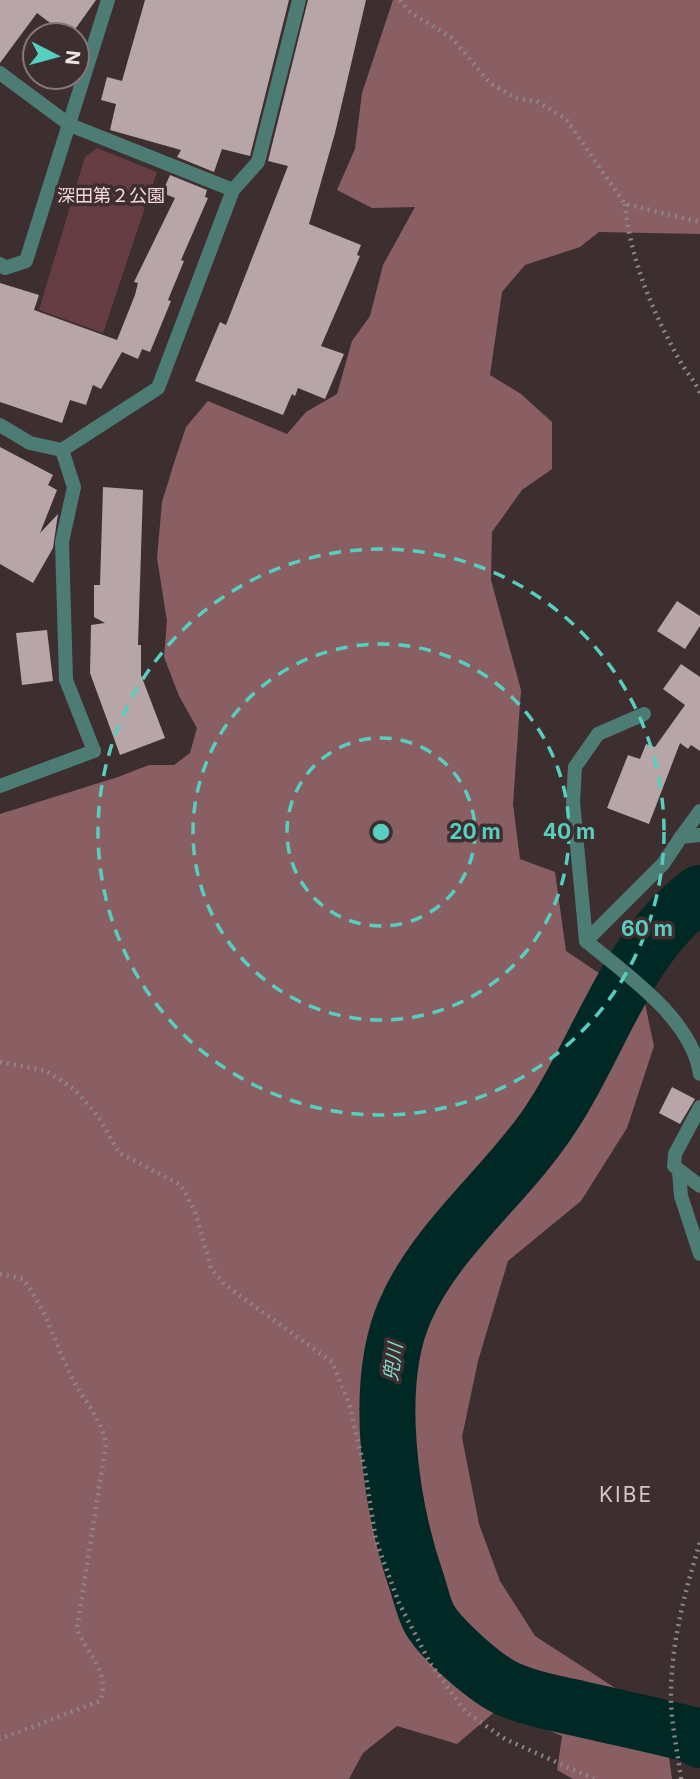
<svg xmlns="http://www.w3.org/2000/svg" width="700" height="1779" viewBox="0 0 700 1779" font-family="Inter,'Noto Sans JP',sans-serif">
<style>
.green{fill:#653d42}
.forest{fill:#8a5f64}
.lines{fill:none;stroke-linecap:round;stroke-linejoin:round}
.river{stroke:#002925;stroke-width:56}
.building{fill:#b8a5a7}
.path{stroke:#918485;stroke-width:4.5;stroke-dasharray:2 5;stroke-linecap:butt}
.service{stroke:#4d7c75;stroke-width:14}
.minor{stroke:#4d7c75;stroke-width:14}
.ring{fill:none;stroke:#58cec0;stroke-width:3.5;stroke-dasharray:12 9}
.labels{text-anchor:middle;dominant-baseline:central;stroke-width:7;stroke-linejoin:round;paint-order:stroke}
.park-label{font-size:18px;fill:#f9dadd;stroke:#3d2e30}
.water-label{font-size:19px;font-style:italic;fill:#83dbcf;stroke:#3d2e30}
.quarter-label{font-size:21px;letter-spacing:2px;fill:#d8c5c7;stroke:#3d2e30}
.centre{fill:#58cec0;stroke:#3d2e30;stroke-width:3.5}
.ring-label{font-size:21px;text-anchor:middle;font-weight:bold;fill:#58cec0;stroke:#3d2e30;stroke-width:7;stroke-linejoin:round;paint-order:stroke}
</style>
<rect width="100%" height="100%" fill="#3d2e30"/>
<!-- green -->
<path class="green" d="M 97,148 L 157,172 L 103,333 L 39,310 L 85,157 Z"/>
<!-- forest -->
<path class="forest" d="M 393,0 L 700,0 L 700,234 L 599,232 L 580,247 L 525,265 L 502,292 L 490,375 L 521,394 L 552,422 L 552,469 L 522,490 L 492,532 L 491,580 L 521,690 L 513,804 L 520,859 L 555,872 L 566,951 L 645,1004 L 654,1046 L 627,1128 L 581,1201 L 508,1261 L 478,1361 L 462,1437 L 479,1524 L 500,1581 L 535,1636 L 620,1691 L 663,1714 L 672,1779 L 573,1779 L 557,1770 L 562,1736 L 498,1709 L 457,1744 L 397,1726 L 363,1753 L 349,1779 L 0,1779 L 0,814 L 118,777 L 149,765 L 174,765 L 190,753 L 197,728 L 179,696 L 164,657 L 167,621 L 157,558 L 162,502 L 174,463 L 186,427 L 208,401 L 287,434 L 306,412 L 337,394 L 352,341 L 370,316 L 383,265 L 415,207 L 372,208 L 337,190 L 355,149 L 362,93 Z"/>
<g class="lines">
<!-- river -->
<path class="river" d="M 700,893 C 624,950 600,1047 548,1123 C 505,1187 436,1239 405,1311 C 372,1386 391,1508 417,1583 C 421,1595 424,1610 430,1620 C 443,1641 485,1678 506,1688 C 528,1698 553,1703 577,1708 C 615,1717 654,1725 693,1735 L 700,1740"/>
</g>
<!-- building -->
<path class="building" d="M 0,0 L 96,0 L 71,35 L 66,35 L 37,13 L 0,63 Z
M 145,0 L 289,0 L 250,156 L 222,149 L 214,172 L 177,157 L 181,150 L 110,130 L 116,104 L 101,100 L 107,77 L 122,81 Z
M 308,0 L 366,0 L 335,133 L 309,224 L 361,245 L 357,255 L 360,256 L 321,346 L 344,354 L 325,399 L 298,388 L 295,396 L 292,394 L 283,415 L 195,381 L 220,322 L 226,325 L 288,166 L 268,161 Z
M 170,175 L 207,190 L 205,197 L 208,198 L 181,260 L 184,261 L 168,300 L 171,301 L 150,352 L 142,349 L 138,359 L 122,352 L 101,389 L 93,385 L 86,405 L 70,400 L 62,423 L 0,402 L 0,283 L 39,295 L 34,310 L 117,340 L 135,295 L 138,283 L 134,282 L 175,198 L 162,193 Z
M 0,447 L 53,475 L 48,485 L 57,490 L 40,533 L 58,514 L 53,548 L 33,583 L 0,564 Z
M 103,487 L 143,490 L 138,645 L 141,645 L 141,675 L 165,738 L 120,755 L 90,673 L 91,625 L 105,623 L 94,617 L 94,585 L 100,585 Z
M 677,601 L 700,616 L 700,626 L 685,649 L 657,631 Z
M 47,630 L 53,681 L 22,685 L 16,633 Z
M 681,664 L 700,677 L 700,751 L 691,745 L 688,749 L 680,743 L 649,824 L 607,808 L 628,755 L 640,759 L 646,744 L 655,747 L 685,705 L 663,689 Z
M 672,1087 L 695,1099 L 680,1124 L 659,1113 Z"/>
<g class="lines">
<!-- path -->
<path class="path" d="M 400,0 L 410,12 L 452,38 L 490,83 L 516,98 L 538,102 L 565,118 L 625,204 L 700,222
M 625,204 C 630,259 653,313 680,361 C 686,372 695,381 700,393
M 0,1062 L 47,1071 L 74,1089 L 98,1116 L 119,1153 L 181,1185 L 195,1212 L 211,1268 L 225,1285 L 332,1362 L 349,1403 L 365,1471 L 376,1541 L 399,1603 L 430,1663 L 466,1712 L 505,1739 L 594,1779
M 0,1274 L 23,1279 C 46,1309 55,1343 71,1376 C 83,1400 101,1417 106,1444 L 77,1628 C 87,1656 111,1671 100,1701 L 0,1739
M 681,1779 C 678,1754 672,1728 671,1703 C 670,1647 684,1595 700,1542"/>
<!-- service -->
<path class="service" d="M 0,786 L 94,751
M 681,837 L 700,811
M 586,941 L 573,802 L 575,767 L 598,734 L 644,714
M 679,1172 L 681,1196 L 700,1254"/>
<!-- minor -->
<path class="minor" d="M 0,73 L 70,125 L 233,190
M 0,264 L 5,268 L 26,261 L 108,0
M 0,425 L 30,443 L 62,450 L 158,388 L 233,190 L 258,162 L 299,0
M 62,450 L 74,487 L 62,542 L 66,680 L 94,751
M 700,835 L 681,837 L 663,864 L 586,941 C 626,974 692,1019 700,1074
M 700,1107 L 675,1154 L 674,1166 L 700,1186"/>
</g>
<!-- distance rings -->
<g class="ring">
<circle cx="381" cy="832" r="94"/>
<circle cx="381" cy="832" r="188"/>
<circle cx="381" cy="832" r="283"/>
</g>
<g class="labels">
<!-- park labels -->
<g class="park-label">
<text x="111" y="195">深田第２公園</text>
</g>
<!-- water labels -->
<g class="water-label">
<text transform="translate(393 1362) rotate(-82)">兜川</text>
</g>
<!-- quarter labels -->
<g class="quarter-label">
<text x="626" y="1494">KIBE</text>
</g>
</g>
<circle cx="381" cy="832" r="10" class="centre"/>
<g class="ring-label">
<text x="475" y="839">20 m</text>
<text x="569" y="839">40 m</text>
<text x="647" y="936">60 m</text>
</g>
<!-- north arrow -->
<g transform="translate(56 56) rotate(96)"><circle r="33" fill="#3d2e30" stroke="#857779" stroke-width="2"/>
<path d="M0-5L12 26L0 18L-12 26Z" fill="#58cec0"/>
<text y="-10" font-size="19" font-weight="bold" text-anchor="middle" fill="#f0e5e6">N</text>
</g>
</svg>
